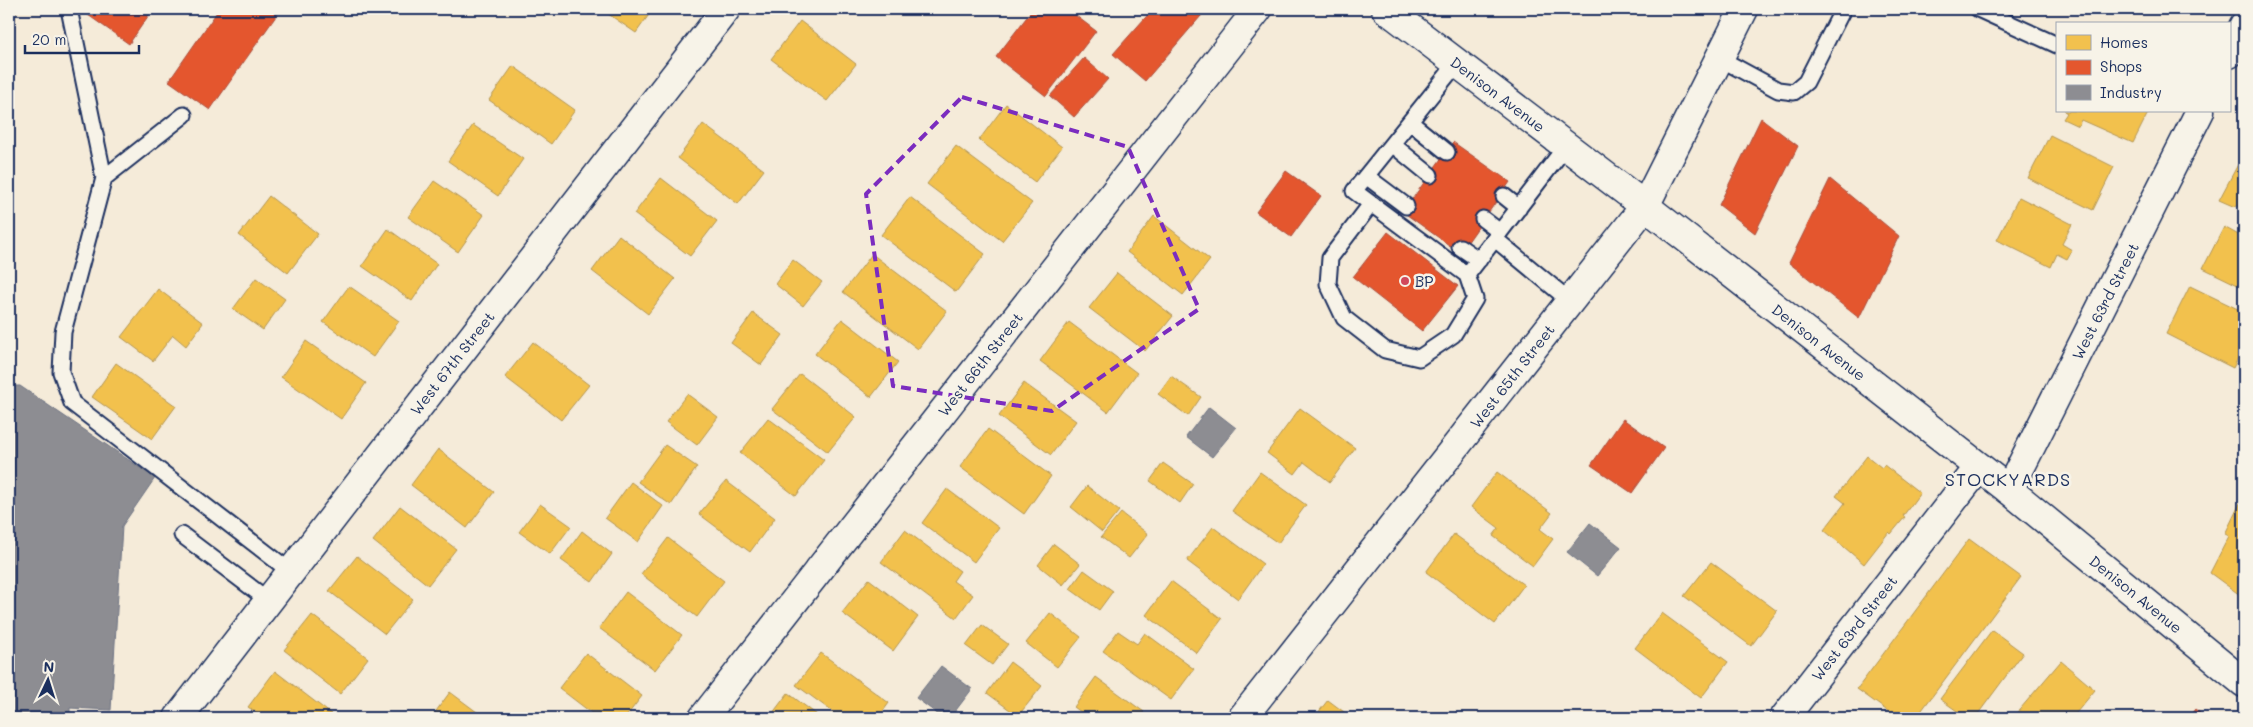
<svg xmlns="http://www.w3.org/2000/svg" width="2253" height="727" viewBox="0 0 2253 727" font-family="Mali,sans-serif">
<style>
.homes{fill:#f2c14e;stroke:#b29553}
.shops{fill:#e4572e;stroke:#a84b3c}
.industry{fill:#8d8d92;stroke:#6b7182}
.lines{fill:none;stroke-linecap:round;stroke-linejoin:round}
.lane-casing{stroke:#1b2f5e;stroke-width:19}
.street-casing{stroke:#1b2f5e;stroke-width:31}
.secondary-casing{stroke:#1b2f5e;stroke-width:31}
.lane{stroke:#f7f3e8;stroke-width:15}
.street{stroke:#f7f3e8;stroke-width:28}
.secondary{stroke:#f7f3e8;stroke-width:28}
.marked{fill:none;stroke:#7b2cbf;stroke-width:4;stroke-dasharray:10 6;stroke-linejoin:round}
.poi-dot{fill:#d1495b;stroke:#f7f3e8;stroke-width:2}
.labels{text-anchor:middle;dominant-baseline:central;stroke-width:5;stroke-linejoin:round;paint-order:stroke}
.street-label{font-size:15px;fill:#1b2f5e;stroke:#f7f3e8}
.poi-label{font-size:15px;fill:#1b2f5e;stroke:#f7f3e8;text-anchor:start}
.quarter-label{font-size:18px;letter-spacing:1px;fill:#1b2f5e;stroke:#f7f3e8}
</style>
<rect width="100%" height="100%" fill="#f5ebd9"/>
<filter id="ink" filterUnits="userSpaceOnUse"><feTurbulence type="fractalNoise" baseFrequency=".02" numOctaves="2"/><feDisplacementMap in="SourceGraphic" scale="10" xChannelSelector="R" yChannelSelector="G"/><feConvolveMatrix kernelMatrix="1 2 1 2 8 2 1 2 1" color-interpolation-filters="sRGB"/></filter>
<g filter="url(#ink)">
<!-- homes -->
<path class="homes" d="M 9,9 L 16,9 L 15,20 L 9,20 Z
M 601,9 L 653,9 L 636,33 Z
M 800,21 L 856,64 L 827,101 L 771,59 Z
M 513,66 L 575,110 L 551,144 L 489,100 Z
M 1006,104 L 1062,147 L 1035,182 L 979,140 Z
M 2064,111 L 2149,111 L 2133,143 L 2081,120 L 2078,126 L 2063,119 L 2067,113 Z
M 703,124 L 764,170 L 738,204 L 678,158 Z
M 473,125 L 523,159 L 498,196 L 448,161 Z
M 2050,135 L 2114,167 L 2093,210 L 2028,178 Z
M 956,146 L 1032,203 L 1002,241 L 927,184 Z
M 2243,155 L 2244,155 L 2244,209 L 2236,205 L 2235,207 L 2219,200 Z
M 661,178 L 717,221 L 690,256 L 634,214 Z
M 434,181 L 484,215 L 458,252 L 408,217 Z
M 269,196 L 318,234 L 288,273 L 239,235 Z
M 910,197 L 985,254 L 956,292 L 881,235 Z
M 2019,197 L 2072,224 L 2062,244 L 2072,250 L 2067,259 L 2057,254 L 2051,267 L 1997,240 Z
M 1154,216 L 1210,260 L 1183,295 L 1127,252 Z
M 2224,227 L 2244,238 L 2244,288 L 2203,268 Z
M 388,229 L 437,264 L 412,301 L 362,266 Z
M 619,235 L 675,279 L 648,314 L 592,271 Z
M 872,254 L 947,311 L 918,349 L 843,292 Z
M 793,260 L 822,282 L 803,306 L 775,284 Z
M 1117,273 L 1173,316 L 1145,351 L 1089,308 Z
M 256,278 L 285,299 L 263,330 L 233,309 Z
M 349,286 L 399,321 L 373,357 L 323,322 Z
M 2190,286 L 2244,312 L 2244,346 L 2233,368 L 2166,334 Z
M 158,289 L 203,323 L 186,346 L 173,335 L 153,361 L 121,337 Z
M 753,313 L 783,335 L 761,365 L 731,343 Z
M 842,319 L 898,362 L 871,397 L 815,354 Z
M 1069,322 L 1137,373 L 1108,412 L 1040,361 Z
M 306,341 L 366,383 L 341,419 L 281,377 Z
M 533,342 L 589,385 L 561,420 L 505,377 Z
M 116,363 L 176,406 L 152,439 L 92,397 Z
M 800,374 L 856,417 L 828,452 L 772,409 Z
M 1171,376 L 1201,397 L 1188,416 L 1158,394 Z
M 1024,383 L 1076,421 L 1051,455 L 999,416 Z
M 687,394 L 718,417 L 697,445 L 666,422 Z
M 1300,408 L 1355,448 L 1330,482 L 1304,462 L 1295,474 L 1267,453 Z
M 768,418 L 824,460 L 796,496 L 740,453 Z
M 988,429 L 1051,476 L 1024,514 L 960,467 Z
M 665,445 L 697,467 L 671,505 L 638,482 Z
M 438,449 L 494,492 L 467,528 L 411,485 Z
M 1867,456 L 1882,468 L 1884,465 L 1920,493 L 1903,516 L 1905,517 L 1891,534 L 1889,532 L 1864,564 L 1824,530 L 1845,503 L 1836,496 Z
M 1163,463 L 1193,484 L 1180,503 L 1150,481 Z
M 1260,472 L 1306,505 L 1278,543 L 1232,511 Z
M 1497,472 L 1552,513 L 1540,529 L 1553,539 L 1533,566 L 1493,536 L 1499,528 L 1471,507 Z
M 726,481 L 775,518 L 750,552 L 699,514 Z
M 631,482 L 663,506 L 638,542 L 605,518 Z
M 1087,486 L 1119,511 L 1102,532 L 1071,507 Z
M 947,489 L 999,528 L 974,562 L 922,523 Z
M 2244,495 L 2244,598 L 2210,573 L 2229,536 L 2225,534 Z
M 540,504 L 571,526 L 550,554 L 519,532 Z
M 400,506 L 456,549 L 428,585 L 373,541 Z
M 1121,513 L 1148,534 L 1129,558 L 1101,537 Z
M 1213,527 L 1263,564 L 1238,599 L 1187,561 Z
M 905,530 L 960,571 L 953,581 L 973,595 L 956,618 L 881,562 Z
M 582,531 L 612,554 L 592,582 L 561,560 Z
M 1454,534 L 1524,585 L 1495,624 L 1426,572 Z
M 668,538 L 724,581 L 697,617 L 641,574 Z
M 1969,539 L 2021,577 L 1916,718 L 1897,718 L 1857,689 Z
M 1054,544 L 1080,564 L 1063,585 L 1038,565 Z
M 357,556 L 413,599 L 385,634 L 329,591 Z
M 1711,562 L 1777,611 L 1751,646 L 1684,596 Z
M 1084,570 L 1113,591 L 1099,610 L 1070,589 Z
M 869,579 L 918,617 L 893,651 L 842,613 Z
M 1171,581 L 1222,619 L 1197,653 L 1146,615 Z
M 626,592 L 682,635 L 655,670 L 599,628 Z
M 1050,613 L 1081,637 L 1057,667 L 1026,643 Z
M 1662,613 L 1728,662 L 1701,698 L 1635,648 Z
M 312,615 L 368,658 L 340,694 L 284,650 Z
M 982,625 L 1008,644 L 992,665 L 966,646 Z
M 1992,630 L 2023,653 L 1975,718 L 1967,718 L 1940,699 Z
M 1118,631 L 1137,644 L 1145,633 L 1194,669 L 1171,700 L 1103,651 Z
M 586,653 L 642,696 L 625,718 L 598,718 L 559,688 Z
M 821,653 L 889,703 L 878,718 L 841,718 L 796,685 Z
M 2061,661 L 2095,690 L 2072,718 L 2019,718 L 2015,715 Z
M 1010,662 L 1042,686 L 1018,716 L 987,693 Z
M 275,671 L 331,714 L 328,718 L 263,718 L 248,707 Z
M 1096,677 L 1144,712 L 1139,718 L 1089,718 L 1074,707 Z
M 450,692 L 481,715 L 478,718 L 431,718 Z
M 788,693 L 821,718 L 769,718 Z
M 1328,700 L 1352,718 L 1314,718 Z"/>
<!-- shops -->
<path class="shops" d="M 92,9 L 153,9 L 129,44 L 88,15 Z
M 219,9 L 281,9 L 210,110 L 169,81 Z
M 1033,9 L 1067,9 L 1096,31 L 1046,96 L 996,57 Z
M 1153,9 L 1207,9 L 1145,81 L 1113,54 Z
M 1084,58 L 1108,79 L 1074,117 L 1050,96 Z
M 1761,118 L 1798,146 L 1755,233 L 1719,205 Z
M 1453,142 L 1510,182 L 1460,253 L 1403,212 Z
M 1286,171 L 1321,196 L 1291,237 L 1256,212 Z
M 1830,179 L 1899,236 L 1859,318 L 1789,263 Z
M 1388,232 L 1458,286 L 1422,331 L 1353,277 Z
M 1623,419 L 1664,448 L 1632,493 L 1591,465 Z
M 2195,709 L 2206,718 L 2188,718 Z"/>
<!-- industry -->
<path class="industry" d="M 12,386 L 20,386 L 155,478 L 122,526 L 111,710 L 70,708 L 70,718 L 9,718 L 9,391 Z
M 1209,407 L 1236,428 L 1212,457 L 1186,437 Z
M 1590,523 L 1621,547 L 1597,576 L 1567,552 Z
M 941,666 L 972,689 L 950,718 L 943,718 L 916,698 Z"/>
<g class="lines">
<!-- lane casing -->
<g class="lane-casing">
<path id="lane" d="M 69,9 L 104,178 L 63,332 L 61,372 L 72,403 L 291,572
M 1978,9 L 2057,45
M 1719,58 L 1778,90 L 1794,92 L 1806,82 L 1843,9
M 1457,63 L 1354,191 L 1467,275 L 1566,146
M 1410,122 L 1447,152
M 1392,144 L 1430,175
M 1366,176 L 1406,206
M 104,178 L 184,115
M 1504,196 L 1519,208
M 1371,204 L 1330,258 L 1328,284 L 1344,318 L 1385,350 L 1419,358 L 1453,335 L 1475,299 L 1467,275
M 1483,219 L 1500,232
M 1495,239 L 1570,301
M 1460,247 L 1479,260
M 182,535 L 269,601"/>
</g>
<!-- street casing -->
<g class="street-casing">
<path id="street" d="M 2229,54 L 2244,25
M 2009,490 L 2200,111
M 178,718 L 726,9
M 703,718 L 1258,9
M 1242,718 L 1645,206
M 1784,718 L 1979,467"/>
</g>
<!-- secondary casing -->
<g class="secondary-casing">
<path id="secondary" d="M 1386,9 L 1645,206 L 2009,490 L 2244,683
M 1645,206 L 1744,9"/>
</g>
<!-- lane -->
<use href="#lane" class="lane"/>
<!-- street -->
<use href="#street" class="street"/>
<!-- secondary -->
<use href="#secondary" class="secondary"/>
</g>
</g>
<!-- marked area -->
<path class="marked" d="M 962,97 L 1128,147 L 1199,309 L 1052,411 L 893,386 L 866,194 Z"/>
<!-- markers -->
<circle class="poi-dot" cx="1405" cy="281" r="5"/>
<g class="labels">
<!-- street labels -->
<g class="street-label">
<text transform="translate(1498 94) rotate(37)">Denison Avenue</text>
<text transform="translate(2105 301) rotate(-63)">West 63rd Street</text>
<text transform="translate(1819 342) rotate(38)">Denison Avenue</text>
<text transform="translate(452 363) rotate(-52)">West 67th Street</text>
<text transform="translate(980 364) rotate(-52)">West 66th Street</text>
<text transform="translate(1512 376) rotate(-52)">West 65th Street</text>
<text transform="translate(2136 594) rotate(39)">Denison Avenue</text>
<text transform="translate(1854 628) rotate(-52)">West 63rd Street</text>
</g>
<!-- poi labels -->
<g class="poi-label">
<text x="1415" y="281">BP</text>
</g>
<!-- quarter labels -->
<g class="quarter-label">
<text x="2008" y="479">STOCKYARDS</text>
</g>
</g>
<!-- margin -->
<rect width="2253" height="727" fill="none" stroke="#f7f3e8" stroke-width="30"/>
<rect x="15" y="15" width="2223" height="697" fill="none" stroke="#1b2f5e" stroke-width="2" filter="url(#ink)"/>
<!-- legend -->
<rect x="2056" y="22" width="175" height="90" fill="#f7f3e8" stroke="#9fa5b1"/>
<rect x="2066" y="35" width="25" height="15" fill="#f2c14e" stroke="#9fa5b1"/>
<text x="2100" y="48" font-size="15" fill="#1b2f5e">Homes</text>
<rect x="2066" y="60" width="25" height="15" fill="#e4572e" stroke="#9fa5b1"/>
<text x="2100" y="72" font-size="15" fill="#1b2f5e">Shops</text>
<rect x="2066" y="85" width="25" height="15" fill="#8d8d92" stroke="#9fa5b1"/>
<text x="2100" y="98" font-size="15" fill="#1b2f5e">Industry</text>
<!-- north arrow -->
<g transform="translate(48 680) rotate(4)" stroke="#f7f3e8" stroke-width="4" paint-order="stroke">
<path d="M0-4L9 19L0 12L-9 19Z" fill="#1b2f5e"/>
<text y="-8" font-size="14" font-weight="bold" text-anchor="middle" fill="#1b2f5e">N</text>
</g>
<!-- scale -->
<path d="M25 45v8h114v-8" fill="none" stroke="#1b2f5e" stroke-width="2.5"/>
<text x="32" y="45" font-size="15" fill="#1b2f5e" stroke="#f7f3e8" stroke-width="4" paint-order="stroke">20 m</text>
</svg>
